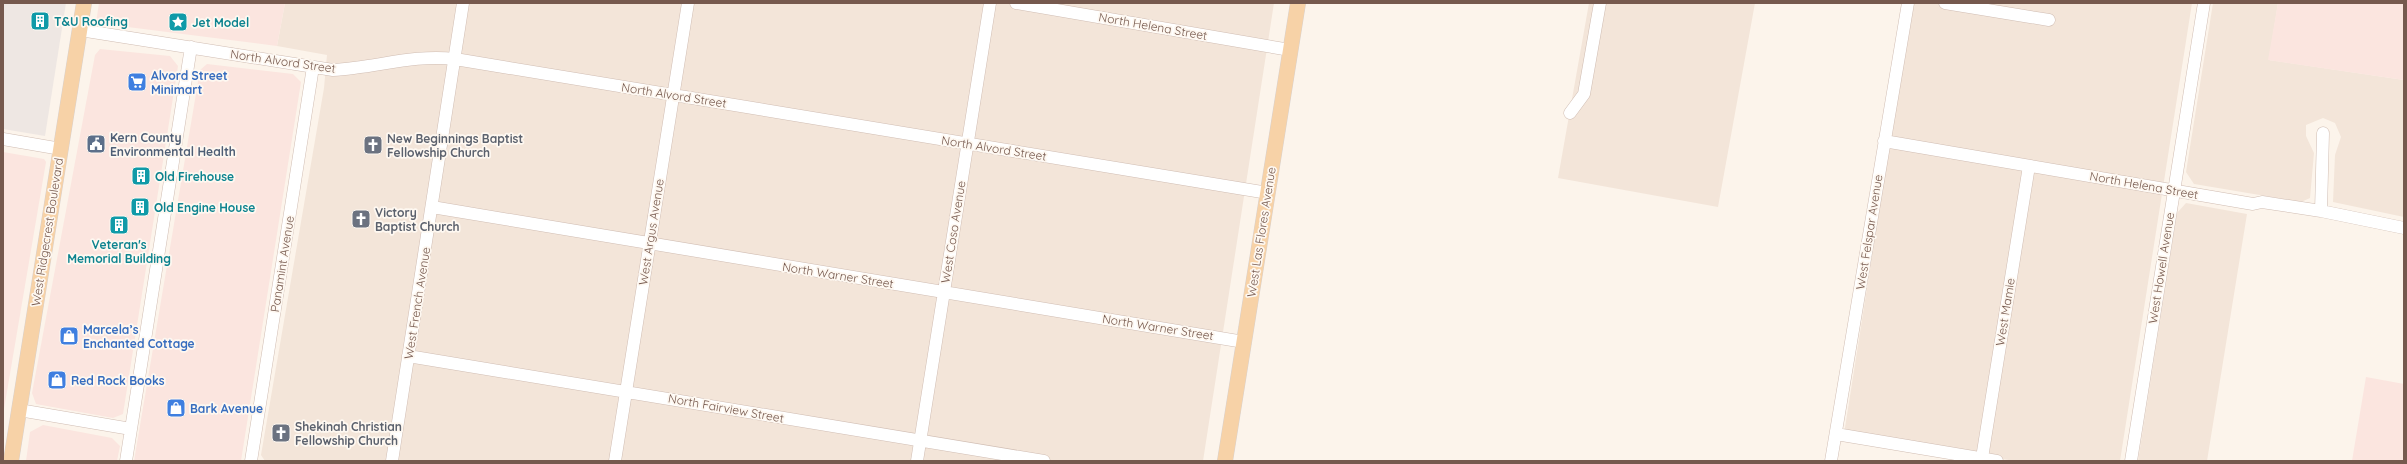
<svg xmlns="http://www.w3.org/2000/svg" width="2407" height="464" viewBox="0 0 2407 464" font-family="Quicksand,sans-serif">
<style>
.residential{fill:#f3e5d9}
.commercial{fill:#fbe5df}
.industrial{fill:#eee7e3}
.lines{fill:none;stroke-linecap:round;stroke-linejoin:round}
.minor-casing{stroke:#d0bdb3;stroke-width:13}
.major-casing{stroke:#d9d1cd;stroke-width:16}
.minor{stroke:#fff;stroke-width:12}
.major{stroke:#f7d2a7;stroke-width:15}
.labels{text-anchor:middle;dominant-baseline:central;stroke-width:3.5;stroke-linejoin:round;paint-order:stroke}
.culture-label{font-size:12px;font-weight:bold;fill:#0d838f;stroke:#fef8f1;text-anchor:start}
.street-label{font-size:12px;fill:#76594e;stroke:#fef8f1}
.shop-label{font-size:12px;font-weight:bold;fill:#366cbe;stroke:#fef8f1;text-anchor:start}
.service-label{font-size:12px;font-weight:bold;fill:#4e5e75;stroke:#fef8f1;text-anchor:start}
.worship-label{font-size:12px;font-weight:bold;fill:#5b616d;stroke:#fef8f1;text-anchor:start}
</style>
<rect width="100%" height="100%" fill="#fcf4eb"/>
<!-- residential -->
<path class="residential" d="M 285,3 L 1274,3 L 1203,461 L 265,461 L 261,455 L 324,88 L 327,55 L 277,46 Z
M 1589,3 L 1755,3 L 1718,207 L 1558,178 Z
M 1912,3 L 2192,3 L 2120,461 L 2015,461 L 1844,434 Z
M 2213,3 L 2278,3 L 2269,60 L 2404,80 L 2404,217 L 2333,202 L 2335,155 L 2341,137 L 2335,123 L 2323,118 L 2306,125 L 2306,136 L 2314,153 L 2310,198 L 2301,202 L 2194,184 L 2186,172 Z
M 2186,203 L 2247,214 L 2207,461 L 2138,461 L 2177,213 Z"/>
<!-- commercial -->
<path class="commercial" d="M 99,3 L 285,3 L 277,46 L 96,23 Z
M 2278,3 L 2404,3 L 2404,80 L 2268,60 Z
M 100,49 L 170,56 L 178,66 L 123,414 L 113,418 L 36,404 L 32,393 L 95,55 Z
M 207,64 L 293,74 L 301,82 L 241,461 L 134,461 L 200,70 Z
M 3,152 L 44,159 L 46,162 L 3,415 Z
M 2366,377 L 2404,384 L 2404,461 L 2352,461 Z
M 43,425 L 112,438 L 120,446 L 117,461 L 26,461 L 30,432 Z"/>
<!-- industrial -->
<path class="industrial" d="M 3,3 L 66,3 L 45,136 L 3,129 Z"/>
<g class="lines">
<!-- minor casing -->
<g class="minor-casing">
<path id="minor" d="M 1016,3 L 1290,50
M 1945,3 L 2049,20
M 80,30 L 333,70 C 376,68 412,54 455,59 L 1268,193
M 1570,113 L 1584,94 L 1600,3
M 3,139 L 61,149
M 1884,141 L 2253,204 L 2262,202 L 2321,211 L 2404,228
M 432,207 L 1244,342
M 2321,211 L 2323,133
M 408,356 L 1044,461
M 19,410 L 131,429
M 1836,434 L 1997,461
M 1982,458 L 2029,166
M 126,461 L 191,47
M 251,461 L 313,67
M 392,461 L 463,3
M 615,461 L 688,3
M 917,461 L 990,3
M 1831,461 L 1908,3
M 2131,461 L 2204,3"/>
</g>
<!-- major casing -->
<g class="major-casing">
<path id="major" d="M 11,461 L 84,3
M 1225,461 L 1298,3"/>
</g>
<!-- minor -->
<use href="#minor" class="minor"/>
<!-- major -->
<use href="#major" class="major"/>
</g>
<!-- icons -->
<defs>
<g id="building-square" transform="scale(1)"><rect x="-9" y="-9" width="18" height="18" rx="4" fill="#0f9aa8" stroke="#fef8f1"/><path d="M-4-6H4V6H1V3H-1V6H-4ZM-2.5-4.3h1.7v1.8h-1.7ZM.8-4.3h1.7v1.8H.8ZM-2.5-1h1.7V.8h-1.7ZM.8-1h1.7V.8H.8Z" fill="#fff"/></g>
<g id="sight-square" transform="scale(1)"><rect x="-9" y="-9" width="18" height="18" rx="4" fill="#0f9aa8" stroke="#fef8f1"/><path d="M0-6L1.8-2.2L6-1.7L2.9 1.2L3.7 5.4L0 3.3L-3.7 5.4L-2.9 1.2L-6-1.7L-1.8-2.2Z" fill="#fff"/></g>
<g id="supermarket-square" transform="scale(1)"><rect x="-9" y="-9" width="18" height="18" rx="4" fill="#3f7fe0" stroke="#fef8f1"/><path d="M-6-5.5h2.5l.6 2H6L4.5 2H-2.5L-4.4-4H-6ZM-1.5 3.2a1.3 1.3 0 1 0 .1 0ZM3 3.2a1.3 1.3 0 1 0 .1 0Z" fill="#fff"/></g>
<g id="civic-square" transform="scale(1)"><rect x="-9" y="-9" width="18" height="18" rx="4" fill="#5c6f8a" stroke="#fef8f1"/><path d="M-.6-6.5H3V-4.5H.6V-3L4-1V1h2V6H-6V1h2V-1L-.6-3ZM-1.2 2.5V6h2.4V2.5Z" fill="#fff"/></g>
<g id="church-square" transform="scale(1)"><rect x="-9" y="-9" width="18" height="18" rx="4" fill="#6b7280" stroke="#fef8f1"/><path d="M-1.2-6h2.4v3.5h3.3v2.4h-3.3V6h-2.4V-.1h-3.3v-2.4h3.3Z" fill="#fff"/></g>
<g id="shop-square" transform="scale(1)"><rect x="-9" y="-9" width="18" height="18" rx="4" fill="#3f7fe0" stroke="#fef8f1"/><path d="M-5-2.5h2.3a2.7 3.5 0 0 1 5.4 0H5L5.5 6h-11ZM-1.5-2.5h3a1.5 2.3 0 0 0-3 0Z" fill="#fff"/></g>
</defs>
<g fill-rule="evenodd">
<use href="#building-square" x="40" y="21"/>
<use href="#sight-square" x="178" y="22"/>
<use href="#supermarket-square" x="137" y="82"/>
<use href="#civic-square" x="96" y="144"/>
<use href="#church-square" x="373" y="145"/>
<use href="#building-square" x="141" y="176"/>
<use href="#building-square" x="140" y="207"/>
<use href="#church-square" x="361" y="219"/>
<use href="#building-square" x="119" y="225"/>
<use href="#shop-square" x="69" y="336"/>
<use href="#shop-square" x="57" y="380"/>
<use href="#shop-square" x="176" y="408"/>
<use href="#church-square" x="281" y="433"/>
</g>
<g class="labels">
<!-- culture labels -->
<g class="culture-label">
<text x="54" y="21">T&amp;U Roofing</text>
<text x="192" y="22">Jet Model</text>
<text x="155" y="176">Old Firehouse</text>
<text x="154" y="207">Old Engine House</text>
<text x="119" y="244" text-anchor="middle">Veteran's<tspan x="119" dy="14">Memorial Building</tspan></text>
</g>
<!-- street labels -->
<g class="street-label">
<text transform="translate(1153 26) rotate(10)">North Helena Street</text>
<text transform="translate(283 61) rotate(8)">North Alvord Street</text>
<text transform="translate(674 95) rotate(9)">North Alvord Street</text>
<text transform="translate(994 148) rotate(9)">North Alvord Street</text>
<text transform="translate(2144 185) rotate(10)">North Helena Street</text>
<text transform="translate(47 232) rotate(-81)">West Ridgecrest Boulevard</text>
<text transform="translate(651 232) rotate(-81)">West Argus Avenue</text>
<text transform="translate(953 232) rotate(-81)">West Coso Avenue</text>
<text transform="translate(1261 232) rotate(-81)">West Las Flores Avenue</text>
<text transform="translate(1869 232) rotate(-81)">West Felspar Avenue</text>
<text transform="translate(282 264) rotate(-81)">Panamint Avenue</text>
<text transform="translate(2161 268) rotate(-81)">West Howell Avenue</text>
<text transform="translate(838 275) rotate(9)">North Warner Street</text>
<text transform="translate(417 303) rotate(-81)">West French Avenue</text>
<text transform="translate(2005 312) rotate(-81)">West Mamie</text>
<text transform="translate(1158 327) rotate(9)">North Warner Street</text>
<text transform="translate(726 408) rotate(10)">North Fairview Street</text>
</g>
<!-- shop labels -->
<g class="shop-label">
<text x="151" y="75">Alvord Street<tspan x="151" dy="14">Minimart</tspan></text>
<text x="83" y="329">Marcela’s<tspan x="83" dy="14">Enchanted Cottage</tspan></text>
<text x="71" y="380">Red Rock Books</text>
<text x="190" y="408">Bark Avenue</text>
</g>
<!-- service labels -->
<g class="service-label">
<text x="110" y="137">Kern County<tspan x="110" dy="14">Environmental Health</tspan></text>
</g>
<!-- worship labels -->
<g class="worship-label">
<text x="387" y="138">New Beginnings Baptist<tspan x="387" dy="14">Fellowship Church</tspan></text>
<text x="375" y="212">Victory<tspan x="375" dy="14">Baptist Church</tspan></text>
<text x="295" y="426">Shekinah Christian<tspan x="295" dy="14">Fellowship Church</tspan></text>
</g>
</g>
<!-- border -->
<rect width="2407" height="464" fill="none" stroke="#76594e" stroke-width="8"/>
</svg>
